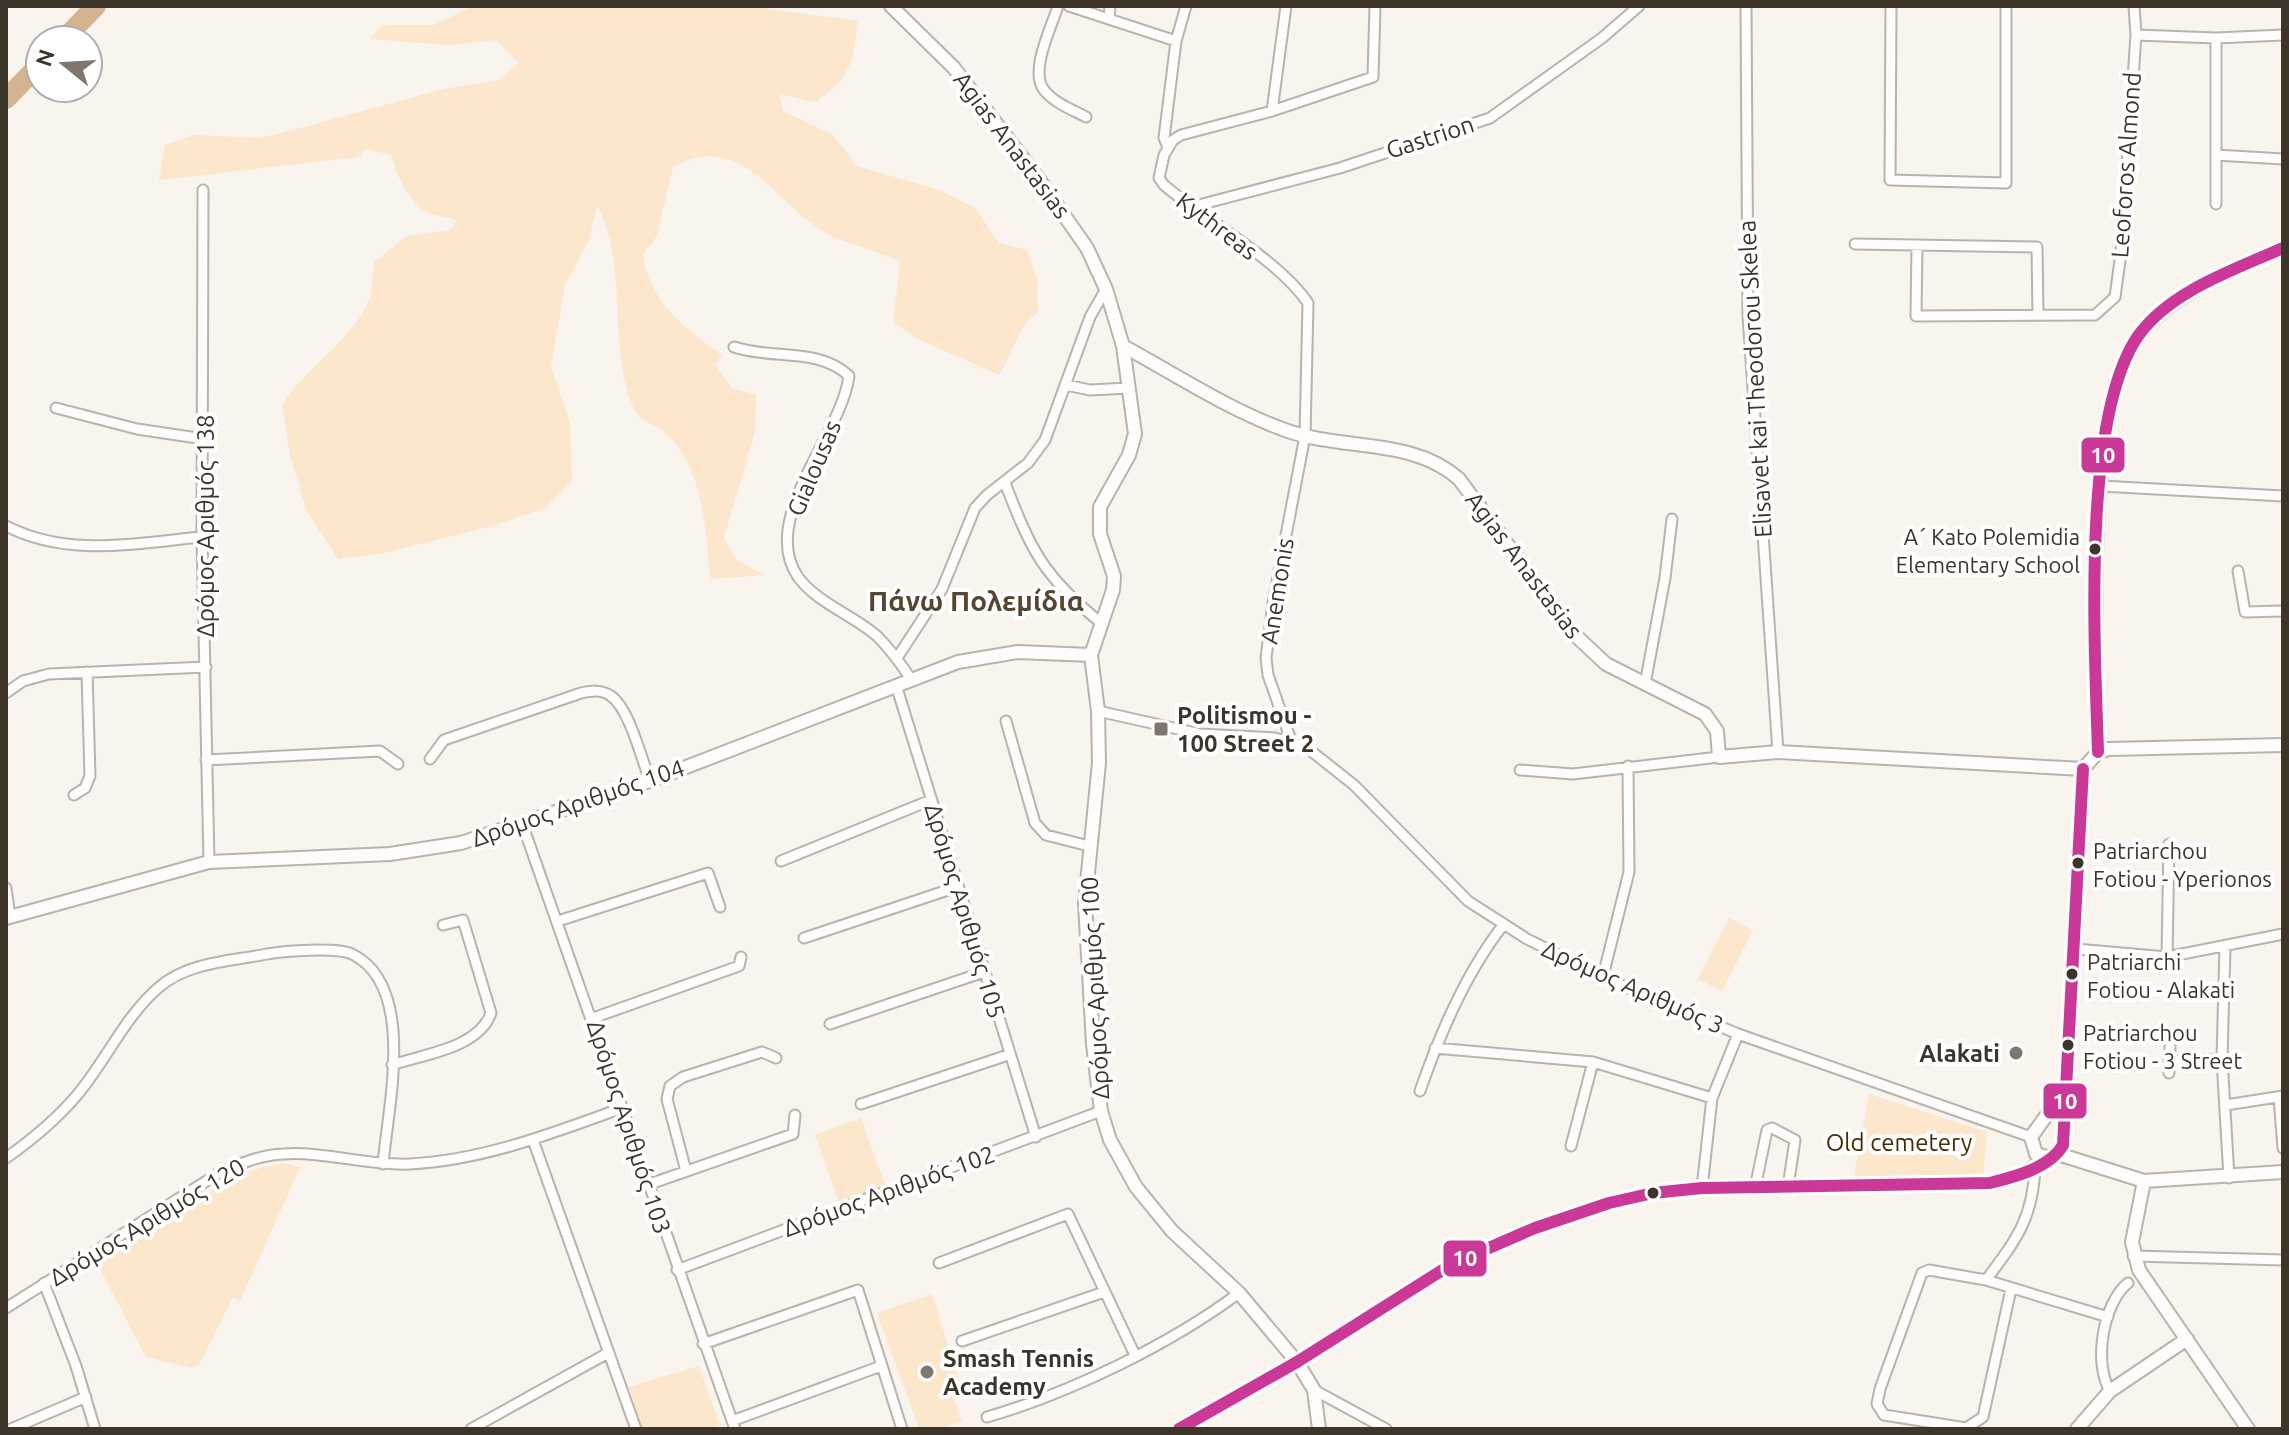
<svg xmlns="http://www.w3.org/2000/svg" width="2289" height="1435" viewBox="0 0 2289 1435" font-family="Ubuntu,sans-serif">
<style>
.green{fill:#fce6cc}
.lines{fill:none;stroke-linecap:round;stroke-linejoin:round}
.river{stroke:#d3b48f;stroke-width:20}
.street-casing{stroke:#b9b3ac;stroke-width:13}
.secondary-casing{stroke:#b9b3ac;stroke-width:16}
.street{stroke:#fefdfc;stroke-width:9}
.secondary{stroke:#fefdfc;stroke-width:12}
.bus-1-casing{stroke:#fff;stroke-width:18}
.bus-1{stroke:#ca3998;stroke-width:12}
.bus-dot{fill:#3d342a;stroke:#fff;stroke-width:3}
.poi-dot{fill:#7f776f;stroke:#fff;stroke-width:3}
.labels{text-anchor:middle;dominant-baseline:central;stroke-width:8;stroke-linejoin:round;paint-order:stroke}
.bus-label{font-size:22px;fill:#3d342a;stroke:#fff;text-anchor:start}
.street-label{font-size:24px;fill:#3d342a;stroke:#fff}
.poi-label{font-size:24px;font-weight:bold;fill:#3d342a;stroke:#fff;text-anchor:start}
.park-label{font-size:24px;fill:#462a00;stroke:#fff}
.quarter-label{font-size:28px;font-weight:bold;fill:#584530;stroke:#fff}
.line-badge{stroke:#fff;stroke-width:3}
.badge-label{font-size:22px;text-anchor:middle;font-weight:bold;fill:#fff}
</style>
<rect width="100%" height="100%" fill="#f9f4ee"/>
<!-- green -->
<path class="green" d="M 473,6 L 747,6 L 857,21 C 855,60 849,81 815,102 L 779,94 L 783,111 L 833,135 L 857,166 L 939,190 L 975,208 L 999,243 L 1027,250 L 1037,280 L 1038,312 C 1016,328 1014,353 999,375 L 916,338 L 893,322 L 900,262 C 877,250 852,246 830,235 C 774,206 744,128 673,167 L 657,236 L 643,255 C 650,303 684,328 722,355 L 715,365 L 732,388 L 756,395 L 755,431 L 724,538 L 736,560 L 764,575 L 711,579 C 704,528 706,476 668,435 C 659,426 640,421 634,409 C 606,344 630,269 597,205 L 589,240 L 565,285 L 551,367 L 570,423 L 572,481 L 545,508 L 495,525 L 384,553 L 338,559 L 307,512 L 290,455 L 282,405 C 306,368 347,344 367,305 C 373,294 372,275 374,262 L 407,236 L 450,230 L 457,220 C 448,217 433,216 425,211 C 408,200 395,173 392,155 L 366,149 L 358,157 L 159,180 L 165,145 L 194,135 L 261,138 L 305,127 L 443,89 L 499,80 L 518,63 L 497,40 L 448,45 L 370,39 L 383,25 L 434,25 Z
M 1729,918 L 1753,930 L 1722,991 L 1698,979 Z
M 1869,1094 L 1987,1132 L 1983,1177 L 1853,1182 Z
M 861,1118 L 885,1185 L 839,1202 L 815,1135 Z
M 286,1164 L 300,1167 L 240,1301 L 233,1297 L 199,1365 L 193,1368 L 146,1357 L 97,1263 L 201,1203 C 216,1176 258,1167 286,1164 Z
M 932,1294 L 963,1393 L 953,1397 L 962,1421 L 941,1429 L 919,1429 L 877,1313 Z
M 699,1366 L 718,1420 L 724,1424 L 709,1429 L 643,1429 L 629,1387 Z"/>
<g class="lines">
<!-- river -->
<path class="river" d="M 63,40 L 96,6
M 6,99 L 40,64"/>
<!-- street casing -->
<g class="street-casing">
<path id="street" d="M 1058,6 C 1052,26 1029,71 1044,90 C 1054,103 1073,110 1086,117
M 1069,6 L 1176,41
M 1746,6 L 1748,316 L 1778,752
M 1891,6 L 1890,180 L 2006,183 L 2006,6
M 1109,19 L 1110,6
M 2136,35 L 2216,38 L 2283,35
M 1272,111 L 1286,6
M 1168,147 L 1164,138 L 1176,41 L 1186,6
M 2216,155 L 2283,159
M 203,190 L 202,537 L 209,862
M 2216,204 L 2216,38
M 1191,207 L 1340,168 L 1490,118 L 1602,38 L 1639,6
M 1855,244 L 2037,247 L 2038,315
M 1917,245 L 1916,316 L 2095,315 L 2115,297 L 2121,253 L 2136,35 L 2134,6
M 734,347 C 772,360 819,347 849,376 C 842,434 758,519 798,577 C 817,603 853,615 877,636 C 890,649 901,664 911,679
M 1066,385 L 1090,390 L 1129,388
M 56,408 L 137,429 L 204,439
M 1005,483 C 1031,550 1043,576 1100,622
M 2101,486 L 2283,496
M 6,526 C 69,558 135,543 202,537
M 2238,571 L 2245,612 L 2283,611
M 897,658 L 942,589 L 975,508 L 987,495 L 1028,463 L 1045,440 L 1090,317 L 1106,289
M 1645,684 L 1665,578 L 1672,519
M 896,685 L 1036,1137
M 6,693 L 23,681 L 49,674 L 206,667
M 1098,711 L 1200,734 L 1275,738 L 1306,747 L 1354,785 L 1468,901 L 1527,939 L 1621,985 L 1738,1034 L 2031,1137
M 1006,721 L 1035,823 L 1046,835 L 1089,846
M 1292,743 L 1268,675 L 1266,658 L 1273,603 L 1305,436 L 1308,303 C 1278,259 1206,221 1164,185 L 1159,178 L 1164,155 L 1173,140 L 1181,135 L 1272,111 L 1373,77 L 1375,6
M 430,759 L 444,740 L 581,693 C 591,691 601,689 611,696 C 629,708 642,760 650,781
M 206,760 L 380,751 L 398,764
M 1520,770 L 1573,774 L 1719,757
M 74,795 L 85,788 L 90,776 L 87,672
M 523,826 L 735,1429
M 781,861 L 931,800
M 6,888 L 10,917
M 558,921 L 708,873 L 720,907
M 804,938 L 957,887
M 2225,947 L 2222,1059 L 2229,1178
M 2076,949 L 2167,957 L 2283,934
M 2167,957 L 2169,844
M 1603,976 L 1629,872 L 1628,766
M 593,1018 L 739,966 L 741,957
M 830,1024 L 984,972
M 1435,1048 L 1593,1062 L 1712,1098
M 2169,1061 L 2222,1059
M 392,1065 C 424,1054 479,1048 491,1013 L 463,920 L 443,925
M 2169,1073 L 2170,1046
M 1420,1091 C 1440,1033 1466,972 1504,924
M 2279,1098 L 2283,1148
M 861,1104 L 1008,1055
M 2226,1105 L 2283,1096
M 533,1140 L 636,1429
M 1571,1146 L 1593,1062
M 6,1158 C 33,1139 57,1119 78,1094 C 107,1059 124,1018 158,988 C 187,962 232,961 267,954 C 285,951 336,947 352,954 C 417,986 388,1106 383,1164
M 686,1171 L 667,1099 L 670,1086 L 683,1077 L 762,1052 L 776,1058
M 647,1185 L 793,1134 L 795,1115
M 1702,1188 L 1712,1098 L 1738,1034
M 1755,1188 L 1767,1130 L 1772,1128 L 1795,1140 L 1788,1187
M 2133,1256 L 2283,1260
M 939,1263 L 1068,1214 L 1135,1355
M 677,1270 L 1101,1111
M 1986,1280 C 2016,1240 2033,1219 2035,1167
M 44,1283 L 76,1366 L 95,1429
M 2011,1289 L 1983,1417 L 1966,1428 L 1884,1415 L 1877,1404 L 1880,1389 L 1922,1273 L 1929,1270 L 1986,1280 L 2108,1317
M 6,1308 L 219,1173 C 239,1164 260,1155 283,1154 C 325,1151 368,1166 410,1164 C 484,1160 553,1133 622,1108
M 962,1341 L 1104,1292
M 703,1344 L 858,1290 L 902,1429
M 1314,1390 L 1386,1429
M 2110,1391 C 2093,1363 2103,1303 2128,1283
M 987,1417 C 1070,1393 1169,1345 1239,1293
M 732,1421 L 881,1366
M 11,1429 L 86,1397
M 471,1429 L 608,1353"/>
</g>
<!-- secondary casing -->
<g class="secondary-casing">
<path id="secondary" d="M 891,6 L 954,68 L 1040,181 L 1087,248 L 1106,289 L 1123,346 L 1135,434 L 1129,455 L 1100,507 L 1100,534 L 1114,576 L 1113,590 L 1091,655 L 1098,711 L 1099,763 L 1085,903 L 1093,1044 L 1101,1111 L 1110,1140 L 1136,1187 L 1172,1231 L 1239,1293 L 1297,1362 L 1314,1390 L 1319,1429
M 1123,346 C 1175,374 1229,410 1285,430 C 1342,451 1412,437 1459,479 L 1574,634 L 1606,664 L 1705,714 L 1717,731 L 1719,757 L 1778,752 L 2083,769
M 2098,752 C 2095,658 2084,409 2138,337 C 2171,293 2235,270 2283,248
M 2083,769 L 2098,752 L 2109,749 L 2283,745
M 6,918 L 209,862 L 390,854 L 461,843 L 650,781 L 958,662 L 1018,652 L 1091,655
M 2058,1154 L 2144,1181 L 2283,1172
M 2050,1158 L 2036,1154 L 2031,1137 L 2064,1091
M 2144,1181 L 2132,1242 L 2139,1270 L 2248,1429
M 1179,1429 L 1297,1362 L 1452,1264 L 1535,1228 L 1609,1203 L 1653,1193 L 1702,1188 L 1990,1183 L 2018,1176 L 2058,1154 L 2063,1145 L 2083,769
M 2077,1429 L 2110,1391 L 2187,1339"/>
</g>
<!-- street -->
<use href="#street" class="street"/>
<!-- secondary -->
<use href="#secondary" class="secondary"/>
<!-- bus-1 casing -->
<g class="bus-1-casing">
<path id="bus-1" d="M 2098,752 C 2095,650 2081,419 2138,336 C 2170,291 2234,270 2283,248
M 1179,1429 L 1297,1362 L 1452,1264 L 1535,1228 L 1609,1203 L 1653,1193 L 1702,1188 L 1990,1183 C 2014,1177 2050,1168 2063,1145 L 2083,769"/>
</g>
<!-- bus-1 -->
<use href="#bus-1" class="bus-1"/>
</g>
<!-- markers -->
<g class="bus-dot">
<circle cx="2095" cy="549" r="7"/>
<circle cx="2078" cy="863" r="7"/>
<circle cx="2072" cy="974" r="7"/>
<circle cx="2068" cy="1045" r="7"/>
<circle cx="1653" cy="1193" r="7"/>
</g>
<g class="poi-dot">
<rect x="1153" y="721" width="16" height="16" rx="4"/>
<circle cx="2016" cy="1053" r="8"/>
<circle cx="927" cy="1372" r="8"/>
</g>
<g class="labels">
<!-- bus labels -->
<g class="bus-label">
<text x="2080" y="536" text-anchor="end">A´ Kato Polemidia<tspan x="2080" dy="28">Elementary School</tspan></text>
<text x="2093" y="850">Patriarchou<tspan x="2093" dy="28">Fotiou - Yperionos</tspan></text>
<text x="2087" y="961">Patriarchi<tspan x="2087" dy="28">Fotiou - Alakati</tspan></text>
<text x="2083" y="1032">Patriarchou<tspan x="2083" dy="28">Fotiou - 3 Street</tspan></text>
</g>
<!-- street labels -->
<g class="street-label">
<text transform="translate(1430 137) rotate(-18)">Gastrion</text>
<text transform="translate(1012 145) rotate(53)">Agias Anastasias</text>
<text transform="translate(2126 165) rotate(-86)">Leoforos Almond</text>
<text transform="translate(1217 226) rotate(37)">Kythreas</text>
<text transform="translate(1755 379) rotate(-93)">Elisavet kai Theodorou Skelea</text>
<text transform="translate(814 468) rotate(-67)">Gialousas</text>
<text transform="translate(205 526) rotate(-90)">Δρόμος Αριθμός 138</text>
<text transform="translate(1524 565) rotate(53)">Agias Anastasias</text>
<text transform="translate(1277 591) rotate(-81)">Anemonis</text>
<text transform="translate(578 803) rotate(-19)">Δρόμος Αριθμός 104</text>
<text transform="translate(965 911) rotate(73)">Δρόμος Αριθμός 105</text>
<text transform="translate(1633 987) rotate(24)">Δρόμος Αριθμός 3</text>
<text transform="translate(1095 988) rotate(-93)">Δρόμος Αριθμός 100</text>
<text transform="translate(629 1127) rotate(72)">Δρόμος Αριθμός 103</text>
<text transform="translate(889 1191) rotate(-20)">Δρόμος Αριθμός 102</text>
<text transform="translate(147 1222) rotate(-31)">Δρόμος Αριθμός 120</text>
</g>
<!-- poi labels -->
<g class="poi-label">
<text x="1177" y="715">Politismou -<tspan x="1177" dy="28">100 Street 2</tspan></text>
<text x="2000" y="1053" text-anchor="end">Alakati</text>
<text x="943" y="1358">Smash Tennis<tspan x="943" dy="28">Academy</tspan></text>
</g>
<!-- park labels -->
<g class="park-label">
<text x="1899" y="1142">Old cemetery</text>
</g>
<!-- quarter labels -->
<g class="quarter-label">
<text x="976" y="600">Πάνω Πολεμίδια</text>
</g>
</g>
<g class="line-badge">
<rect x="2080" y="436" width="46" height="38" rx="8" fill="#ca3998"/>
<rect x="2042" y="1082" width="46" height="38" rx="8" fill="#ca3998"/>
<rect x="1442" y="1239" width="46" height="39" rx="8" fill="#ca3998"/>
</g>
<g class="badge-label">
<text x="2103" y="463">10</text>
<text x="2065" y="1109">10</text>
<text x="1465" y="1266">10</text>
</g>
<!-- border -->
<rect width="2289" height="1435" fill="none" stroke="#3d342a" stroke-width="16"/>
<!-- north arrow -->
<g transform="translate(64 64) rotate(288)"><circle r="38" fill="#ffffff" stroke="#b1aeaa" stroke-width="2"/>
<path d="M0-6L14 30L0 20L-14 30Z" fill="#7f776f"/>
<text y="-12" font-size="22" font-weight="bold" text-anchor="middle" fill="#3d342a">N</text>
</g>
</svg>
